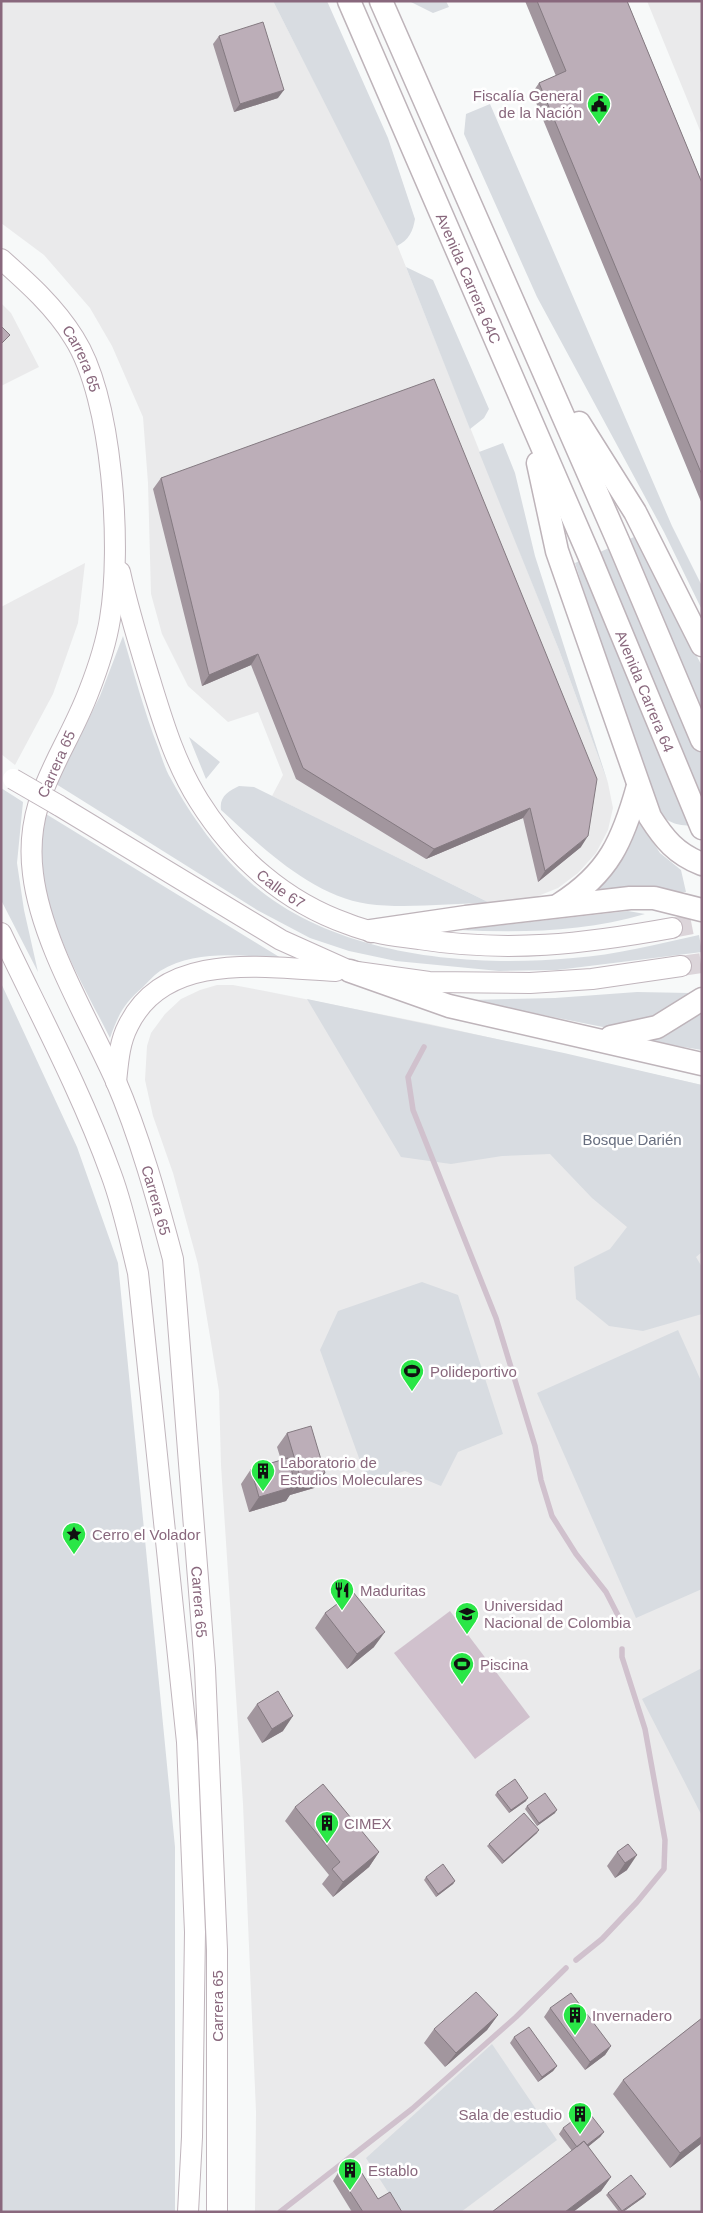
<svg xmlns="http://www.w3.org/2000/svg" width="703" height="2213" viewBox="0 0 703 2213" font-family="Helvetica,sans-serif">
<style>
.built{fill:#eaeaeb}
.green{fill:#d8dce1}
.water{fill:#d0c1cd}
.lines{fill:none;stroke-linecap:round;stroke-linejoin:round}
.stream{stroke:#d0c1cd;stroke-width:5.5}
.secondary-tunnel{stroke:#dcd5da;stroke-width:20;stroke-dasharray:20 10;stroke-linecap:butt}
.secondary-casing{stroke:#c0b5bc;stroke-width:22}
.primary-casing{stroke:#beb4ba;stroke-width:25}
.secondary{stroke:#fff;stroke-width:20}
.primary{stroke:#fff;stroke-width:22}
.secondary-bridge-casing{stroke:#c0b5bc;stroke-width:22;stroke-linecap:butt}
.secondary-bridge{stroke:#fff;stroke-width:20}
.wall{fill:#a2969e}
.shaded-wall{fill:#847a81}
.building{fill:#bcaeb8;stroke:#847a81}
.labels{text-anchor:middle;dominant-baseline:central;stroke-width:5;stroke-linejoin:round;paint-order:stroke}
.poi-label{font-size:15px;fill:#89687d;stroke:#fff;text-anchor:start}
.street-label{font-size:15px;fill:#89687d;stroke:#fff}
.park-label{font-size:15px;fill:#676e7f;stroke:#fff}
</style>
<rect width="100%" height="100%" fill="#f7f9f9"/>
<!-- built -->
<path class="built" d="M 1,1 L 273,1 L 396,242 L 559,650 L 608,783 L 613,808 L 608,830 L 596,853 L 578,873 L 558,888 L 533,898 L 490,903 L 272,796 L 283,775 L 258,712 L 228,722 L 188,686 L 162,634 L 151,594 L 148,483 L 143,417 L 112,346 L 90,308 L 44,255 L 1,223 Z
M 647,1 L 702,1 L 702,133 L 701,133 Z
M 1,303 L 11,313 L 39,367 L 1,386 Z
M 85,563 L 78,623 L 53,694 L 15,765 L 1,754 L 1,607 Z
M 217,985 L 233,985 L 265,991 L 425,1023 L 702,1085 L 702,2212 L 255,2212 L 256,2112 L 243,1804 L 221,1465 L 219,1391 L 198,1264 L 173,1173 L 153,1116 L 145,1080 L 147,1046 L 151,1033 L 165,1014 L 181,999 L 200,990 Z"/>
<!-- green -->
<path class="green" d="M 273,1 L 327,1 L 388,138 L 415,219 C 413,231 409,240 397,246 Z
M 409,1 L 446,1 L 449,7 L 433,13 Z
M 490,104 L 672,526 L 702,586 L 702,610 L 664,532 L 537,297 L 464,134 L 466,114 Z
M 406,267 L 433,280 L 489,409 L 484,418 L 470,429 Z
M 503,443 L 515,473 L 535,556 L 608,783 L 559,650 L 479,452 Z
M 634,537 L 702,666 L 702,825 C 676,827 668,824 652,805 L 575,563 Z
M 123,636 C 134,673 144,711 158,747 C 162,758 165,769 171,779 C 191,816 219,855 251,883 C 334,956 468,968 573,958 C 616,955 657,944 699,935 L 702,952 L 557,970 L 499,971 L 396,961 L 349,951 L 310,938 L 257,910 L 56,784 L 100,696 Z
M 189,737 L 220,762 L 206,779 Z
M 239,786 L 254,787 L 490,903 C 451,903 407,909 368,904 C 311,896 261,846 221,810 C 219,796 229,791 239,786 Z
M 1,788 L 23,802 L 17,863 L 24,910 L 38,972 L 1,900 Z
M 46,814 L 281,958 C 241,956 196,949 160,971 C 154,975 148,982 143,987 C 124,1003 118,1015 110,1038 C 81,980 42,918 42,852 C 41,839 45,826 46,814 Z
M 640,819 L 647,833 L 660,853 L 681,870 L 686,892 L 588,891 L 625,845 Z
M 628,911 L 645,914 C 585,932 521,933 458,930 Z
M 1,983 L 77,1147 L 118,1263 L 175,1847 L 175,2212 L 1,2212 Z
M 637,992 L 690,993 C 661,1017 641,1025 603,1027 L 468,1000 L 555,998 Z
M 307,999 L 564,1053 L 702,1085 L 702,1252 L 696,1257 L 702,1267 L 702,1314 L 643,1331 L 609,1326 L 576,1299 L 574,1267 L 610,1249 L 627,1227 L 592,1198 L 550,1154 L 502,1156 L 451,1164 L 401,1157 Z
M 702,1011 L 702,1050 L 646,1041 Z
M 422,1282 L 458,1295 L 503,1434 L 458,1452 L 441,1486 L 405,1471 L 368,1483 L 320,1350 L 338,1311 Z
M 678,1330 L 702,1383 L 702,1589 L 636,1618 L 537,1393 Z
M 702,1668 L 702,1816 L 642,1699 Z
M 492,2044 L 557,2140 L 461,2212 L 401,2212 L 366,2158 Z"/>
<!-- water -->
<path class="water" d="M 450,1611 L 530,1717 L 475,1759 L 394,1653 Z"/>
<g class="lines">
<!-- stream -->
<path class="stream" d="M 424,1047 L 408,1077 L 413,1110 L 496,1318 L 535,1446 L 541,1480 L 552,1516 L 576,1554 L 606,1592 L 623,1625
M 576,1960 L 602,1939 L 637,1902 L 664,1869 L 665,1840 L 645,1729 L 622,1657 L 622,1649
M 280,2212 L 412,2109 L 516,2017 L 566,1968"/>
<!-- secondary-tunnel -->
<path class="secondary-tunnel" d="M 672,928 L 702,922
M 681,966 L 702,963"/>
<!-- secondary casing -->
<g class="secondary-casing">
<g id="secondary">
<path id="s1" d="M 1,259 C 28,283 55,307 74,338 C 113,399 122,548 110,619 C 106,644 98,668 89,691 C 64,757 23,798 33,874 C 41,941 87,1017 115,1079 C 140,1137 157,1199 173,1259 L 205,1668 L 217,1950 L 217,2212"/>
<path id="s2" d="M 120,572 C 128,609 139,644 150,680 C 163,722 175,763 199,801 C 234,857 285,902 348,924 C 370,933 395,936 419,939 C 508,953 584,944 672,928"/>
<path d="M 58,805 L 281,940 L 350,971 L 429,982 L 530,983 L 592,979 L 681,966"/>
<path d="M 1,933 C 39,1013 81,1091 111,1174 C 123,1206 130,1240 138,1273 L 187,1742 L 195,1932 L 192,2137 L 188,2212"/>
<path d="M 116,1082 C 118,1064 119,1043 128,1026 C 165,949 267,968 336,971"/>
</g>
</g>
<!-- primary casing -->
<g class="primary-casing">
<g id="primary">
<path id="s3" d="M 349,1 L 589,555 L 702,828"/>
<path d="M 381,1 L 618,541 L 702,740"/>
<path d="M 579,423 L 635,512 L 702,645"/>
<path d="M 538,463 L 557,551 L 650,817 C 664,839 676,854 702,864"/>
<path d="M 560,904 C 609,873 623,840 638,786"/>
<path d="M 371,931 L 466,917 L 630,898 L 654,898 L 702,910"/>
<path d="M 350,971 L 449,1006 L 702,1064"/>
<path d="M 611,1037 L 657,1027 L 702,999"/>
</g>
</g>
<!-- secondary -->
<use href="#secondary" class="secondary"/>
<!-- primary -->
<use href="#primary" class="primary"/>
<!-- secondary-bridge casing -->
<g class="secondary-bridge-casing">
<path id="secondary-bridge" d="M 13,779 L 58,805"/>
</g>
<!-- secondary-bridge -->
<use href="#secondary-bridge" class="secondary-bridge"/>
</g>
<!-- wall -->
<path class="wall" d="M 525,1 L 627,1 L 702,183 L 702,504 L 532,93 L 539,83 L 556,76 Z
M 219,36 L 278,98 L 234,112 L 213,44 Z
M 161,478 L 581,847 L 538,882 L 523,818 L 426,859 L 296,779 L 251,665 L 202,686 L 153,489 Z
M 287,1433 L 325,1473 L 314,1488 L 290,1495 L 290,1494 L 286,1501 L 249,1512 L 241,1484 L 251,1469 L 281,1460 L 277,1447 Z
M 325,1613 L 374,1647 L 347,1669 L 315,1628 Z
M 257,1704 L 283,1731 L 262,1743 L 247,1718 Z
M 497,1792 L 526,1801 L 509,1813 L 495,1795 Z
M 527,1806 L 555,1813 L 537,1826 L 525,1809 Z
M 295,1807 L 379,1852 L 369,1867 L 333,1897 L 322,1884 L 329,1875 L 285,1821 Z
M 537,1833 L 502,1864 L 487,1846 L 489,1844 Z
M 628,1844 L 627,1870 L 615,1878 L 607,1866 L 617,1852 Z
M 426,1877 L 455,1881 L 453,1884 L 436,1897 L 424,1880 Z
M 550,2008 L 611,2046 L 605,2055 L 585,2070 L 544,2017 Z
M 498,2015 L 487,2030 L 445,2067 L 424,2043 L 434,2029 Z
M 702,2018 L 702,2143 L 670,2168 L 613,2094 L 623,2080 Z
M 514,2037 L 557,2066 L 553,2071 L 538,2082 L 510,2043 Z
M 563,2128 L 604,2132 L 600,2137 L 588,2147 L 611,2177 L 601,2191 L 573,2212 L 492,2212 L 572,2151 L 559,2134 Z
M 338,2173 L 378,2199 L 402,2212 L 352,2212 L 333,2181 Z
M 608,2193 L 644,2197 L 623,2212 L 619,2212 L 606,2195 Z"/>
<!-- shaded-wall -->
<path class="shaded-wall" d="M 284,90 L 278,98 L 234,112 L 240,104 Z
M 258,654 L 251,665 L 202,686 L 209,675 Z
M 530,808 L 523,818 L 426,859 L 434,849 Z
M 588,836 L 581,847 L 538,882 L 545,871 Z
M 325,1473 L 314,1488 L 290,1495 L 301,1480 Z
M 296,1486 L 286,1501 L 249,1512 L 259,1497 Z
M 385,1632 L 374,1647 L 347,1669 L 357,1654 Z
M 293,1716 L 283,1731 L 262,1743 L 272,1729 Z
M 528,1798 L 526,1801 L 509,1813 L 511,1810 Z
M 557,1810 L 555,1813 L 537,1826 L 539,1823 Z
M 539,1830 L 537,1833 L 502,1864 L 504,1861 Z
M 379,1852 L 369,1867 L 333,1897 L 343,1882 Z
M 637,1855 L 627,1870 L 615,1878 L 625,1863 Z
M 455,1881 L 453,1884 L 436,1897 L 438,1894 Z
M 498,2015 L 487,2030 L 445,2067 L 456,2053 Z
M 611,2046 L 605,2055 L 585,2070 L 590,2062 Z
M 557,2066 L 553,2071 L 538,2082 L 542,2077 Z
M 604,2132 L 600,2137 L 576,2156 L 580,2151 Z
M 702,2136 L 702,2143 L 670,2168 L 680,2153 Z
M 611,2177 L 601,2191 L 573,2212 L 565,2212 Z
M 646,2194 L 644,2197 L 623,2212 L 622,2212 Z"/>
<!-- building -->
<path class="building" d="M 537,1 L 627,1 L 702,183 L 702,475 L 539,83 L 566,71 Z
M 263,22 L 284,90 L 240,104 L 219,36 Z
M 1,326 L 10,335 L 1,344 Z
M 434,379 L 597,779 L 588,836 L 545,871 L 530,808 L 434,849 L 303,768 L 258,654 L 209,675 L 161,478 Z
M 311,1426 L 325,1473 L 301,1480 L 287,1433 Z
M 288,1458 L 296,1486 L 259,1497 L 251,1469 Z
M 353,1592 L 385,1632 L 357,1654 L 325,1613 Z
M 278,1691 L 293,1716 L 272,1729 L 257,1704 Z
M 515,1779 L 528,1798 L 511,1810 L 497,1792 Z
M 323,1784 L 379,1852 L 343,1882 L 332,1869 L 340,1862 L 295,1807 Z
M 545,1793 L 557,1810 L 539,1823 L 527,1806 Z
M 524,1813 L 539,1830 L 504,1861 L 489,1844 Z
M 628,1844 L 637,1855 L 625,1863 L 617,1852 Z
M 443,1864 L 455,1881 L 438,1894 L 426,1877 Z
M 476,1992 L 498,2015 L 456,2053 L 434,2029 Z
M 571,1993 L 611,2046 L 590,2062 L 550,2008 Z
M 702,2018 L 702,2136 L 680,2153 L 623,2080 Z
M 529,2027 L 557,2066 L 542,2077 L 514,2037 Z
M 587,2110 L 604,2132 L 587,2145 L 584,2141 L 577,2147 L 563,2128 Z
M 584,2141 L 611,2177 L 565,2212 L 492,2212 Z
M 355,2162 L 378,2199 L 390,2192 L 402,2212 L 363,2212 L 338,2173 Z
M 631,2175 L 646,2194 L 622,2211 L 608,2193 Z"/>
<!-- icons -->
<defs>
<g id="civic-pin" transform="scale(1.25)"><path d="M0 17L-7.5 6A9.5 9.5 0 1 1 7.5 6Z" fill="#2ae647" stroke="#fff"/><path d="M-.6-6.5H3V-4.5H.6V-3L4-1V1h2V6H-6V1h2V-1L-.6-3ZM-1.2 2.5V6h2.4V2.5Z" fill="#111"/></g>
<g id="stadium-pin" transform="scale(1.25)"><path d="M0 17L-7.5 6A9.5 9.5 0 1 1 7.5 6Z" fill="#2ae647" stroke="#fff"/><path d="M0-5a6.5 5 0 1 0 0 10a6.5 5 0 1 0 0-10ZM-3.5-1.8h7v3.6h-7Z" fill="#111"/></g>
<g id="building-pin" transform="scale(1.25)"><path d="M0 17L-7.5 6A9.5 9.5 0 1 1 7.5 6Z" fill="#2ae647" stroke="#fff"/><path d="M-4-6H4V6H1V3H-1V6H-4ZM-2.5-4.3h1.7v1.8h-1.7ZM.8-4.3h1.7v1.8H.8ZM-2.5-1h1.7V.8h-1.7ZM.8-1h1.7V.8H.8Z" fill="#111"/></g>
<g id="sight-pin" transform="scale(1.25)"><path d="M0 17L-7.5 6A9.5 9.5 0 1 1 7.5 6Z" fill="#2ae647" stroke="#fff"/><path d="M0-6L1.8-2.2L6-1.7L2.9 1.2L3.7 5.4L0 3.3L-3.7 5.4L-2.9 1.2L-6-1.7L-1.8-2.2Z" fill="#111"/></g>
<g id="restaurant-pin" transform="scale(1.25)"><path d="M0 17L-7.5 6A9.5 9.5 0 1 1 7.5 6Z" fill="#2ae647" stroke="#fff"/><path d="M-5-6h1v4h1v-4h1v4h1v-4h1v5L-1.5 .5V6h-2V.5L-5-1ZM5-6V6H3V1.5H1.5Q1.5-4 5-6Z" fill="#111"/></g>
<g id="university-pin" transform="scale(1.25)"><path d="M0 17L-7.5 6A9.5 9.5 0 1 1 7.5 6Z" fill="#2ae647" stroke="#fff"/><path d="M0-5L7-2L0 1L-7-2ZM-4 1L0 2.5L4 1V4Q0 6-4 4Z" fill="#111"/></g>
</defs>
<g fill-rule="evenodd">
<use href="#civic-pin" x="599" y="104"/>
<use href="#stadium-pin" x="412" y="1371"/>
<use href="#building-pin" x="263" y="1471"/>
<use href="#sight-pin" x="74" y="1534"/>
<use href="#restaurant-pin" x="342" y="1590"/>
<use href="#university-pin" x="467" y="1614"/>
<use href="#stadium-pin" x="462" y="1664"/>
<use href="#building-pin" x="327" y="1823"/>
<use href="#building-pin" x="575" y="2015"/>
<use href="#building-pin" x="580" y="2114"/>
<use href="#building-pin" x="350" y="2170"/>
</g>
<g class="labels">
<!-- poi labels -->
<g class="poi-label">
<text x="582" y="95" text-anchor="end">Fiscalía General<tspan x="582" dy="17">de la Nación</tspan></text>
<text x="430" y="1371">Polideportivo</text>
<text x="280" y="1462">Laboratorio de<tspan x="280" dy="17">Estudios Moleculares</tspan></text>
<text x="92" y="1534">Cerro el Volador</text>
<text x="360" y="1590">Maduritas</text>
<text x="484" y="1605">Universidad<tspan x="484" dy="17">Nacional de Colombia</tspan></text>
<text x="480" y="1664">Piscina</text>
<text x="344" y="1823">CIMEX</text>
<text x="592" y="2015">Invernadero</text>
<text x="562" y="2114" text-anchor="end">Sala de estudio</text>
<text x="368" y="2170">Establo</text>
</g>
<!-- street labels -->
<g class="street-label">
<text stroke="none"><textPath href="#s3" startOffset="302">Avenida Carrera 64C</textPath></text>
<text stroke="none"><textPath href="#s1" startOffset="130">Carrera 65</textPath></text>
<text stroke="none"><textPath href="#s3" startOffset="751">Avenida Carrera 64</textPath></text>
<text transform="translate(56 764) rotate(-66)">Carrera 65</text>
<text stroke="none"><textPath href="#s2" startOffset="364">Calle 67</textPath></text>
<text stroke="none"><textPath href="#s1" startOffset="1015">Carrera 65</textPath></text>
<text stroke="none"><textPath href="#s1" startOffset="1420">Carrera 65</textPath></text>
<text transform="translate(217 2006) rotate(-90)">Carrera 65</text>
</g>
<!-- park labels -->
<g class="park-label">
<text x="632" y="1139">Bosque Darién</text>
</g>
</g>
<!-- border -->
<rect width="703" height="2213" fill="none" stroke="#89687d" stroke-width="5"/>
</svg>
